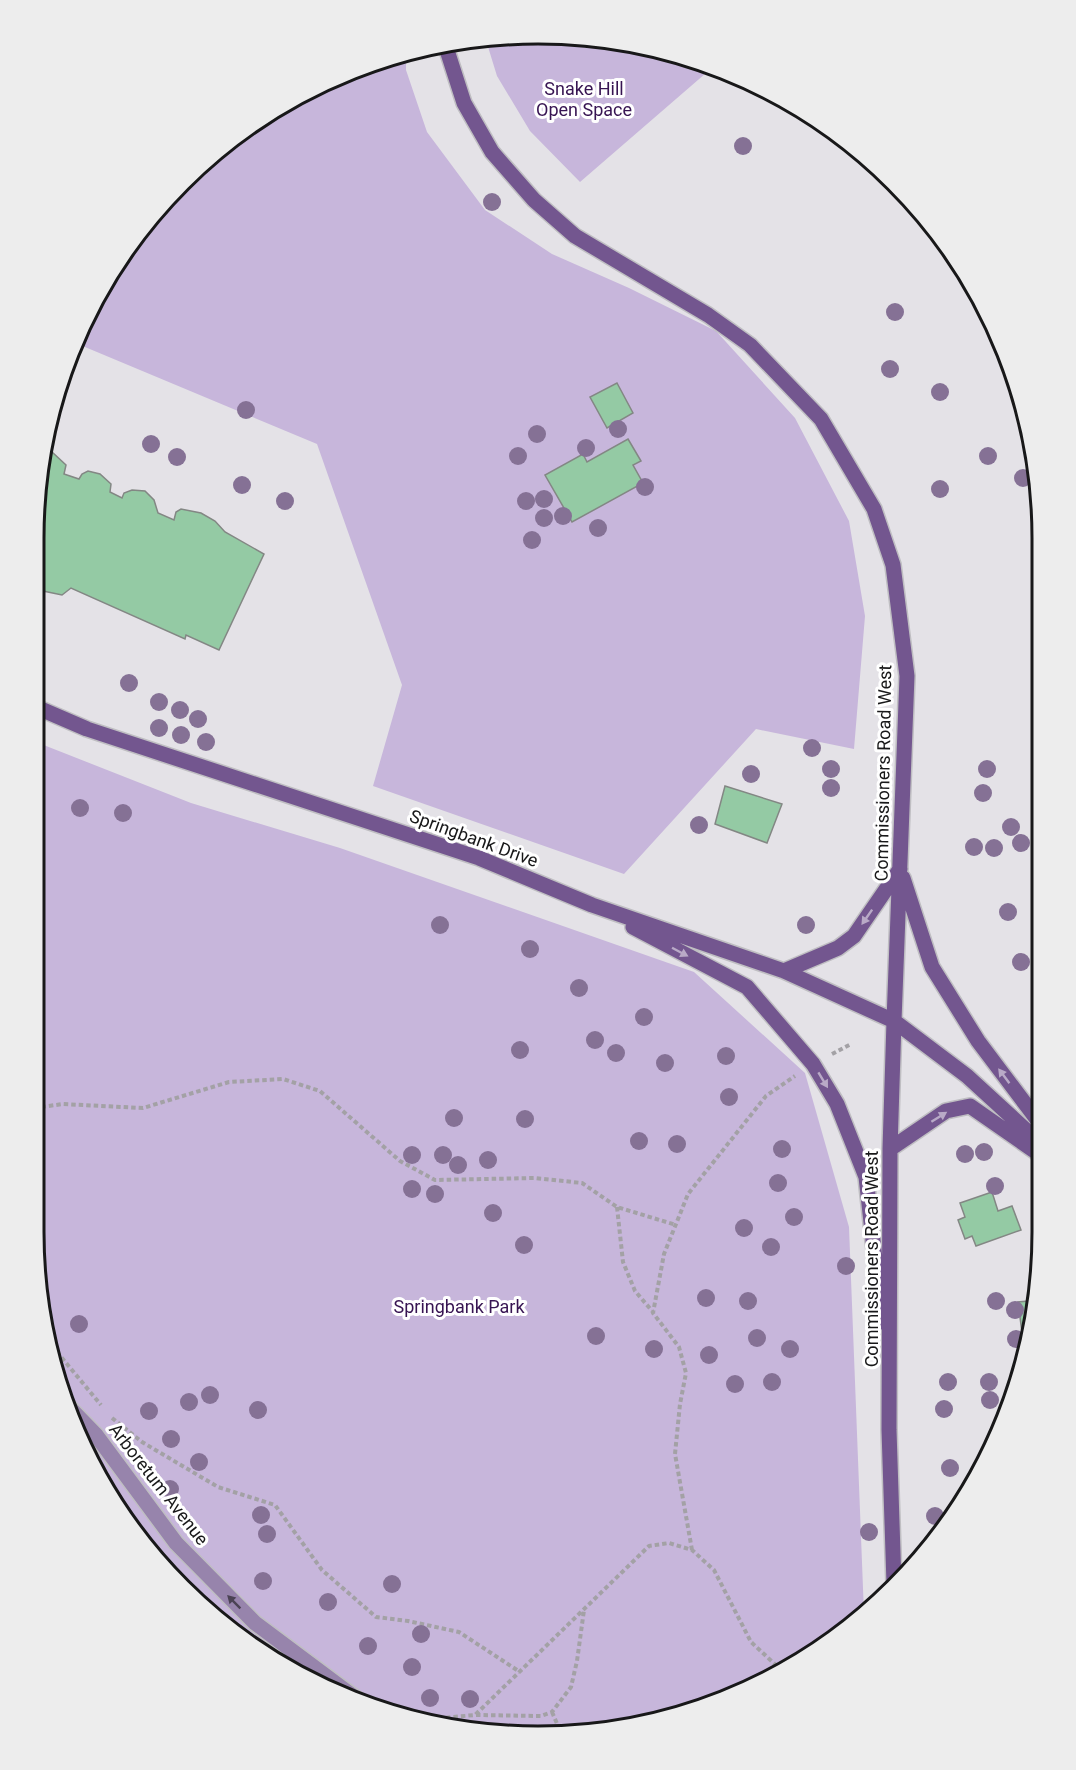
<svg xmlns="http://www.w3.org/2000/svg" width="1076" height="1770" viewBox="0 0 1076 1770" font-family="Roboto,sans-serif">
<style>
.green{fill:#c7b6db}
.building{fill:#94caa4;stroke:#838784;stroke-width:1.5}
.lines{fill:none;stroke-linecap:round;stroke-linejoin:round}
.street-casing{stroke:#bfbec2;stroke-width:18}
.secondary-casing{stroke:#bfbec2;stroke-width:18}
.path{stroke:#a3a1a5;stroke-width:4;stroke-dasharray:4.5 3;stroke-linecap:butt}
.street{stroke:#9784ac;stroke-width:15}
.secondary{stroke:#73568f;stroke-width:15}
.tree{fill:#857195}
.oneway{fill:#b9aac7}
.oneway2{fill:#4b4354}
.labels{text-anchor:middle;dominant-baseline:central;stroke-width:6;stroke-linejoin:round;paint-order:stroke}
.park-label{font-size:18px;fill:#371452;stroke:#fff}
.street-label{font-size:18px;fill:#181819;stroke:#fff}
.rim{fill:none;stroke:#181819;stroke-width:3}
</style>
<rect width="100%" height="100%" fill="#e4e2e7"/>
<!-- green -->
<path class="green" d="M 571,34 L 668,50 L 713,67 L 580,182 L 530,131 L 497,76 L 485,37 Z
M 406,53 L 406,70 L 427,132 L 485,210 L 552,254 L 629,288 L 716,331 L 795,418 L 849,521 L 865,616 L 854,749 L 756,729 L 624,874 L 373,786 L 402,685 L 317,444 L 73,342 L 137,231 L 205,159 L 285,101 L 375,60 Z
M 36,742 L 191,803 L 340,848 L 694,972 L 805,1073 L 849,1227 L 864,1614 L 845,1633 L 700,1710 L 538,1737 L 376,1710 L 231,1633 L 137,1539 L 60,1394 L 33,1232 Z"/>
<!-- building -->
<path class="building" d="M 617,383 L 633,413 L 607,428 L 590,397 Z
M 628,439 L 641,461 L 633,465 L 643,483 L 572,522 L 545,475 L 583,454 L 587,462 Z
M 43,451 L 52,452 L 66,465 L 64,474 L 79,479 L 82,474 L 88,471 L 100,474 L 111,484 L 110,492 L 122,498 L 124,493 L 132,490 L 145,491 L 154,500 L 158,513 L 174,520 L 176,512 L 181,509 L 201,513 L 215,521 L 225,532 L 264,554 L 219,650 L 186,635 L 185,639 L 71,588 L 62,595 L 43,591 L 37,587 L 37,472 Z
M 725,786 L 782,804 L 767,843 L 715,824 Z
M 992,1192 L 998,1211 L 1012,1206 L 1021,1230 L 976,1246 L 972,1236 L 965,1239 L 958,1220 L 965,1217 L 960,1203 Z
M 1038,1300 L 1028,1339 L 1023,1340 L 1018,1302 Z"/>
<g class="lines">
<!-- street casing -->
<g class="street-casing">
<path id="street" d="M 64,1402 L 96,1435 L 176,1543 L 255,1623 L 362,1703"/>
</g>
<!-- secondary casing -->
<g class="secondary-casing">
<path id="secondary" d="M 445,44 L 464,103 L 492,152 L 534,200 L 575,236 L 708,315 L 750,345 L 821,419 L 874,509 L 893,565 L 907,676 L 894,1021 L 890,1149 L 889,1430 L 894,1584
M 36,707 L 87,729 L 479,858 L 592,905 L 784,971 L 894,1021 L 967,1076 L 1039,1142
M 903,878 L 932,967 L 978,1041 L 1039,1122
M 633,927 L 747,987 L 813,1064 L 837,1104 L 866,1177 L 882,1322
M 784,971 L 838,948 L 854,936 L 900,869
M 890,1149 L 946,1111 L 970,1106 L 1039,1154"/>
</g>
<!-- path -->
<path class="path" d="M 832,1054 L 851,1044
M 34,1108 L 63,1104 L 143,1108 L 229,1082 L 283,1079 L 320,1091 L 400,1161 L 435,1180 L 535,1178 L 582,1183 L 617,1207 L 676,1225
M 617,1207 L 623,1262 L 635,1291 L 653,1312
M 52,1346 L 101,1405
M 112,1418 L 142,1442 L 218,1487 L 275,1505 L 322,1570 L 376,1617 L 408,1621 L 459,1632 L 520,1672
M 692,1550 L 675,1454 L 680,1404 L 686,1373 L 679,1347 L 653,1313 L 664,1254 L 688,1194 L 766,1096 L 795,1076
M 552,1712 L 561,1733
M 476,1715 L 541,1716 L 552,1712 L 571,1687 L 577,1661 L 584,1610
M 431,1719 L 475,1715 L 649,1546 L 669,1543 L 692,1550 L 714,1570 L 751,1642 L 779,1668"/>
<!-- street -->
<use href="#street" class="street"/>
<!-- secondary -->
<use href="#secondary" class="secondary"/>
</g>
<!-- trees -->
<g class="tree">
<circle cx="743" cy="146" r="9"/>
<circle cx="492" cy="202" r="9"/>
<circle cx="895" cy="312" r="9"/>
<circle cx="890" cy="369" r="9"/>
<circle cx="940" cy="392" r="9"/>
<circle cx="246" cy="410" r="9"/>
<circle cx="618" cy="429" r="9"/>
<circle cx="537" cy="434" r="9"/>
<circle cx="151" cy="444" r="9"/>
<circle cx="586" cy="448" r="9"/>
<circle cx="518" cy="456" r="9"/>
<circle cx="988" cy="456" r="9"/>
<circle cx="177" cy="457" r="9"/>
<circle cx="1023" cy="478" r="9"/>
<circle cx="242" cy="485" r="9"/>
<circle cx="645" cy="487" r="9"/>
<circle cx="940" cy="489" r="9"/>
<circle cx="544" cy="499" r="9"/>
<circle cx="285" cy="501" r="9"/>
<circle cx="526" cy="501" r="9"/>
<circle cx="563" cy="516" r="9"/>
<circle cx="544" cy="518" r="9"/>
<circle cx="598" cy="528" r="9"/>
<circle cx="532" cy="540" r="9"/>
<circle cx="129" cy="683" r="9"/>
<circle cx="159" cy="702" r="9"/>
<circle cx="180" cy="710" r="9"/>
<circle cx="198" cy="719" r="9"/>
<circle cx="159" cy="728" r="9"/>
<circle cx="181" cy="735" r="9"/>
<circle cx="206" cy="742" r="9"/>
<circle cx="812" cy="748" r="9"/>
<circle cx="831" cy="769" r="9"/>
<circle cx="987" cy="769" r="9"/>
<circle cx="751" cy="774" r="9"/>
<circle cx="831" cy="788" r="9"/>
<circle cx="983" cy="793" r="9"/>
<circle cx="80" cy="808" r="9"/>
<circle cx="123" cy="813" r="9"/>
<circle cx="699" cy="825" r="9"/>
<circle cx="1011" cy="827" r="9"/>
<circle cx="1021" cy="843" r="9"/>
<circle cx="974" cy="847" r="9"/>
<circle cx="994" cy="848" r="9"/>
<circle cx="1008" cy="912" r="9"/>
<circle cx="440" cy="925" r="9"/>
<circle cx="806" cy="925" r="9"/>
<circle cx="530" cy="949" r="9"/>
<circle cx="1021" cy="962" r="9"/>
<circle cx="579" cy="988" r="9"/>
<circle cx="644" cy="1017" r="9"/>
<circle cx="595" cy="1040" r="9"/>
<circle cx="520" cy="1050" r="9"/>
<circle cx="616" cy="1053" r="9"/>
<circle cx="726" cy="1056" r="9"/>
<circle cx="665" cy="1063" r="9"/>
<circle cx="729" cy="1097" r="9"/>
<circle cx="454" cy="1118" r="9"/>
<circle cx="525" cy="1119" r="9"/>
<circle cx="639" cy="1141" r="9"/>
<circle cx="677" cy="1144" r="9"/>
<circle cx="782" cy="1149" r="9"/>
<circle cx="984" cy="1152" r="9"/>
<circle cx="965" cy="1154" r="9"/>
<circle cx="412" cy="1155" r="9"/>
<circle cx="443" cy="1155" r="9"/>
<circle cx="488" cy="1160" r="9"/>
<circle cx="458" cy="1165" r="9"/>
<circle cx="778" cy="1183" r="9"/>
<circle cx="995" cy="1186" r="9"/>
<circle cx="412" cy="1189" r="9"/>
<circle cx="435" cy="1194" r="9"/>
<circle cx="493" cy="1213" r="9"/>
<circle cx="794" cy="1217" r="9"/>
<circle cx="744" cy="1228" r="9"/>
<circle cx="524" cy="1245" r="9"/>
<circle cx="771" cy="1247" r="9"/>
<circle cx="846" cy="1266" r="9"/>
<circle cx="706" cy="1298" r="9"/>
<circle cx="748" cy="1301" r="9"/>
<circle cx="996" cy="1301" r="9"/>
<circle cx="1015" cy="1310" r="9"/>
<circle cx="79" cy="1324" r="9"/>
<circle cx="596" cy="1336" r="9"/>
<circle cx="757" cy="1338" r="9"/>
<circle cx="1016" cy="1339" r="9"/>
<circle cx="654" cy="1349" r="9"/>
<circle cx="790" cy="1349" r="9"/>
<circle cx="709" cy="1355" r="9"/>
<circle cx="772" cy="1382" r="9"/>
<circle cx="948" cy="1382" r="9"/>
<circle cx="989" cy="1382" r="9"/>
<circle cx="735" cy="1384" r="9"/>
<circle cx="210" cy="1395" r="9"/>
<circle cx="990" cy="1400" r="9"/>
<circle cx="189" cy="1402" r="9"/>
<circle cx="944" cy="1409" r="9"/>
<circle cx="258" cy="1410" r="9"/>
<circle cx="149" cy="1411" r="9"/>
<circle cx="171" cy="1439" r="9"/>
<circle cx="199" cy="1462" r="9"/>
<circle cx="950" cy="1468" r="9"/>
<circle cx="170" cy="1489" r="9"/>
<circle cx="261" cy="1515" r="9"/>
<circle cx="935" cy="1516" r="9"/>
<circle cx="869" cy="1532" r="9"/>
<circle cx="267" cy="1534" r="9"/>
<circle cx="263" cy="1581" r="9"/>
<circle cx="392" cy="1584" r="9"/>
<circle cx="328" cy="1602" r="9"/>
<circle cx="421" cy="1634" r="9"/>
<circle cx="368" cy="1646" r="9"/>
<circle cx="412" cy="1667" r="9"/>
<circle cx="430" cy="1698" r="9"/>
<circle cx="470" cy="1699" r="9"/>
</g>
<!-- one-way arrows -->
<defs><path id="oneway-solid" d="M-6-.8H1V-3.2L6.5 0L1 3.2V.8H-6Z" transform="scale(1.5)"/></defs>
<g class="oneway">
<use href="#oneway-solid" transform="translate(867 917) rotate(125)"/>
<use href="#oneway-solid" transform="translate(680 952) rotate(28)"/>
<use href="#oneway-solid" transform="translate(1004 1076) rotate(-127)"/>
<use href="#oneway-solid" transform="translate(823 1080) rotate(59)"/>
<use href="#oneway-solid" transform="translate(939 1117) rotate(-32)"/>
</g>
<use class="oneway2" href="#oneway-solid" transform="translate(234 1602) rotate(-135)"/>
<g class="labels">
<!-- park labels -->
<g class="park-label">
<text x="584" y="88">Snake Hill<tspan x="584" dy="21">Open Space</tspan></text>
<text x="459" y="1306">Springbank Park</text>
</g>
<!-- street labels -->
<g class="street-label">
<text transform="translate(883 773) rotate(-89)">Commissioners Road West</text>
<text transform="translate(474 838) rotate(20)">Springbank Drive</text>
<text transform="translate(871 1259) rotate(-90)">Commissioners Road West</text>
<text transform="translate(159 1484) rotate(52)">Arboretum Avenue</text>
</g>
</g>
<!-- crop -->
<path d="M0 0H1076V1770H0ZM538 44H538A494 494 0 0 1 1032 538V1232A494 494 0 0 1 538 1726H538A494 494 0 0 1 44 1232V538A494 494 0 0 1 538 44Z" fill="#ededed" fill-rule="evenodd"/>
<path class="rim" d="M538 44H538A494 494 0 0 1 1032 538V1232A494 494 0 0 1 538 1726H538A494 494 0 0 1 44 1232V538A494 494 0 0 1 538 44Z"/>
</svg>
